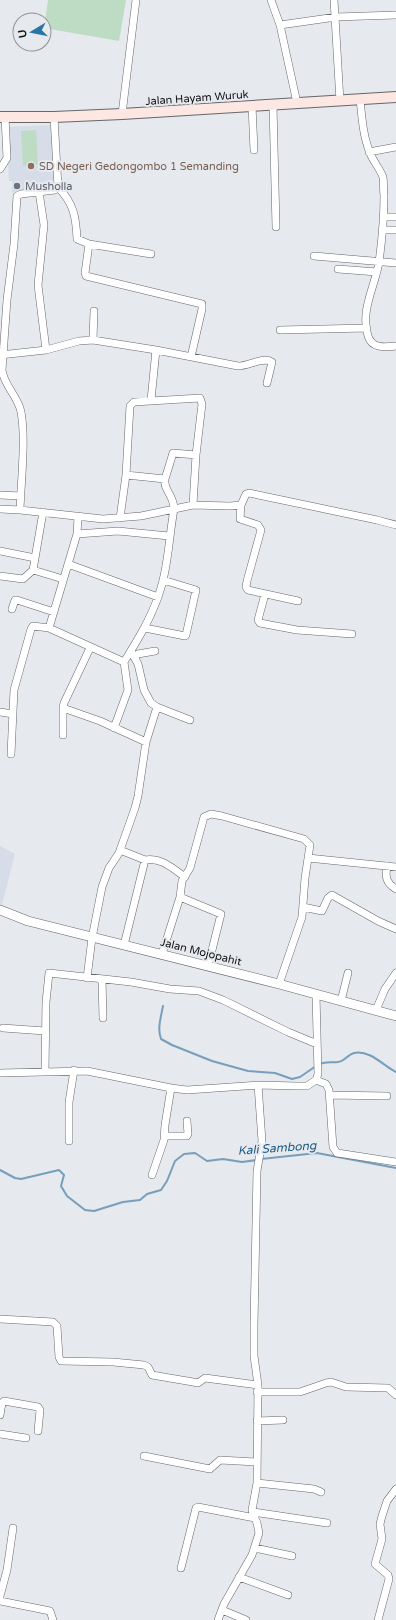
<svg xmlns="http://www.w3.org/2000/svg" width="396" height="1620" viewBox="0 0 396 1620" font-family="'Varela Round',sans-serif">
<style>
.built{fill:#d6dde8}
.pitch{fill:#bedcc3}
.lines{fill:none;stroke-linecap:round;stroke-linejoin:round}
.stream{stroke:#779ebd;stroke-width:2}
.minor-casing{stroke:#65676b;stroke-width:8}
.tertiary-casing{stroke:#65676b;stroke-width:10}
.secondary-casing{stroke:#65676b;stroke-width:12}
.minor{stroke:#fff;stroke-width:7}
.tertiary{stroke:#fff;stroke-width:9}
.secondary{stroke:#fde7e2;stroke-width:10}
.education-dot{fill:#8d6e63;stroke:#e6e9ed;stroke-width:1.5}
.worship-dot{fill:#6b7280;stroke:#e6e9ed;stroke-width:1.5}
.labels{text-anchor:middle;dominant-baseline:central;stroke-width:4;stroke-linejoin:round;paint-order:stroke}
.street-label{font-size:11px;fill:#111214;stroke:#e6e9ed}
.education-label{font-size:11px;fill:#785e54;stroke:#e6e9ed;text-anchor:start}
.worship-label{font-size:11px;fill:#5b616d;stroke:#e6e9ed;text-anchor:start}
.water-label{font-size:12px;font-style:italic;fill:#1a5882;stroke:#e6e9ed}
</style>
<rect width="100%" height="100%" fill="#e6e9ed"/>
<!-- built -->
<path class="built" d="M 53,125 L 55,180 L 45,181 L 45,183 L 50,183 L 51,189 L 12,192 L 12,181 L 9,181 L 6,127 Z
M 0,846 L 15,854 L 2,905 L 0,905 Z"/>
<!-- pitch -->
<path class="pitch" d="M 48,0 L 126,0 L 119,41 L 44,28 Z
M 36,130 L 38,165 L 23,166 L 21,131 Z"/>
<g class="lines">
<!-- stream -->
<path class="stream" d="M 163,1006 C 161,1017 157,1029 161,1039 L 172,1045 L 212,1061 L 248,1071 L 275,1073 L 292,1079 L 300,1077 L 316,1066
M 320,1064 C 326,1061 332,1063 338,1062 C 344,1062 347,1055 354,1053 C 371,1050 382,1065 396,1072
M 261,1159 L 317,1153 L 396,1168
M 0,1170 L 15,1178 L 21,1179 L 59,1170 L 64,1175 L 61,1186 L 67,1196 L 85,1210 L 94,1211 L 123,1202 L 140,1200 L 147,1194 L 161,1190 L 167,1181 L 175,1161 L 184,1154 L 195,1153 L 207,1161 L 223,1159 L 242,1162 L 257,1160"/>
<!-- minor casing -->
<g class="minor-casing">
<path id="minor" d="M 271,0 L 280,25 L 297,103
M 334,0 L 340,101
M 280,25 L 336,17 L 396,15
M 360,99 C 362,118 363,136 370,153 C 373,161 380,169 383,177 C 384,183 383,189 384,195 C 384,218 382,240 379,262 C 375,287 360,310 368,336 C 372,349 385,347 396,346
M 273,105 L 276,227
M 252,106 L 254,150
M 122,114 L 136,0
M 369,152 L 396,147
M 0,169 L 7,158 L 5,117
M 58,187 C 74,204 76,217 77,239 L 89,244 L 85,273 L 86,276 L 202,304 L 202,309 L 191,357
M 384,217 L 396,217
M 383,230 L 396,230
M 89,244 L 151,254
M 314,256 L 396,263
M 338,269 L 377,272
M 280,330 L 367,328
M 93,340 L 94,311
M 46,350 L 79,341 L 93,340 L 156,350
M 0,355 L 46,350 L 38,285 L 44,225 L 39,192
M 151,400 L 156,350 L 238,366 C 249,366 264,356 272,362 L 267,383
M 126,475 L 130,406 L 134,402 L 200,398 L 202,404 L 196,455
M 0,495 L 21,496
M 241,505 L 240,519 L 258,525 L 261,530 L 247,581 L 246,587 L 248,590 L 298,601
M 0,509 L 20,510 L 103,519 L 141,516 L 193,505 L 230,506 L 241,505 L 246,494 L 249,493 L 377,520 L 396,525
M 20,510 C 21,481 26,439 21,412 C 18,396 4,386 2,370 L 7,300 L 14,244 L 17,196 L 21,194 L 55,190 L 58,187 L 54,117
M 78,517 L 77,534 L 49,628 L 124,662 C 137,641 150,620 158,597 C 168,570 169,537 174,509 C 174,495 163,490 165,479
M 120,518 L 126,475 L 165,479 L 173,453 L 196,455 L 193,505
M 77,534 L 118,531 L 169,536
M 0,551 L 35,558
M 68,564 L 158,597
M 33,570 L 43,512
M 0,576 L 23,579 L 33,570 L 63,579
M 265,594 L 258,620 L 260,623 L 297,630 L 352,634
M 12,609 L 15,600 L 17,600 L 54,612
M 145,628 L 185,636 L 186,635 L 196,590 L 163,580
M 90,648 L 64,703 L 63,708 L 100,721 L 146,742
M 131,651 L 138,664 L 144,690 L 151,703 L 157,707 L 190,720
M 134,657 L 138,654 L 155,651
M 0,712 L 13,714
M 114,728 L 128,690 L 124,662
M 63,735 L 63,708
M 11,754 L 14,690 L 31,629 L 33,626 L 49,628
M 120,850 L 145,860 L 124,945
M 308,858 L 396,867
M 145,860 C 161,857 172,868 185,877
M 387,866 C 385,877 386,883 396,889
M 180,897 L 221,914 L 208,966
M 303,907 L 322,911 L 328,898 L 332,895 L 378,921 L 396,929
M 162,954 L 180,897 L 182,881 L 190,868 L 204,817 L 211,814 L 222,816 L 304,839 L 310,845 L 305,878 L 302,917 L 279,984
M 87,978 L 92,938 L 102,887 L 109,868 L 119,853 L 135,808 L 138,796 L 146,742 L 157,707
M 102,979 L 103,1018
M 341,1001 L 348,973
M 376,1010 L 385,989 L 396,973
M 3,1028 L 45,1031
M 45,1072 L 46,1002 L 49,973 L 131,982 L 170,989 L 199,991 L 223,1000 L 288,1032 L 317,1044
M 0,1073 L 87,1071 L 171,1088 L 187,1090 L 258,1085 L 297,1086 L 307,1086 L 316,1080 L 318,1074 L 316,994
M 316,1080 L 326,1084 L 329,1090 L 333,1147 L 337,1153 L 344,1154 L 396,1162
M 330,1095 L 387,1096
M 165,1136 L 187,1136 L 188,1134 L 187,1121
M 69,1141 L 69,1102 L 74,1070
M 152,1175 L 164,1140 L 165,1125 L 171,1088
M 0,1319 L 53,1322 L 57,1326 L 59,1357 L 61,1361 L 113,1362 L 144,1365 L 148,1367 L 152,1375 L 193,1382 L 198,1383 L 205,1378 L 258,1385
M 257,1392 L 300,1392 L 326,1383 L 331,1382 L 346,1387 L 388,1388 L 396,1395
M 0,1415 L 2,1403 L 4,1401 L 38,1407 L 40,1410 L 38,1431
M 257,1421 L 283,1420
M 0,1434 L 26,1438
M 144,1456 L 210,1469 L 220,1460 L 257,1462
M 257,1483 L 314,1489 L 321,1492
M 253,1512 L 327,1523
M 255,1548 L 292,1556
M 181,1568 L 196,1508 L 198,1507 L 255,1518
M 239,1577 L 288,1595
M 0,1596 L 7,1570 L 13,1528
M 0,1601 L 50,1611 L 53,1620
M 222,1610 L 246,1620
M 218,1620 L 224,1604 L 252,1555 L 259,1533 L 257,1523 L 253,1514 L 252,1510 L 257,1483 L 258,1385 L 254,1356 L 254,1325 L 257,1171 L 262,1141 L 258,1085
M 378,1620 L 389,1579 L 388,1575 L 375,1564 L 382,1539 L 380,1524 L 382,1516 L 387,1501 L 396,1489"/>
</g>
<!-- tertiary casing -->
<g class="tertiary-casing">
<path id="tertiary" d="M 0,910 L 28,921 L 279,984 L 396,1016"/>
</g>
<!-- secondary casing -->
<g class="secondary-casing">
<path id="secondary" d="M 0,117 L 54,117 L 122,114 L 396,97"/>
</g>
<!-- minor -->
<use href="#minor" class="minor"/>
<!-- tertiary -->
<use href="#tertiary" class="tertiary"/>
<!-- secondary -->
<use href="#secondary" class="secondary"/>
</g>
<!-- markers -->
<circle class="education-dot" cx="31" cy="166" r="4"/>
<circle class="worship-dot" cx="17" cy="186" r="4"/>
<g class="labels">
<!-- street labels -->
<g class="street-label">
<text transform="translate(197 98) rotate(-4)">Jalan Hayam Wuruk</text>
<text transform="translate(201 952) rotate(14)">Jalan Mojopahit</text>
</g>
<!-- education labels -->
<g class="education-label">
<text x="39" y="166">SD Negeri Gedongombo 1 Semanding</text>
</g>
<!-- worship labels -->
<g class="worship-label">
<text x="25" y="186">Musholla</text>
</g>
<!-- water labels -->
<g class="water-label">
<text transform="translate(277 1148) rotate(-4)">Kali Sambong</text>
</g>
</g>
<!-- north arrow -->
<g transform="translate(32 32) rotate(260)"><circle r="19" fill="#e6e9ed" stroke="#919396"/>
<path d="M0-3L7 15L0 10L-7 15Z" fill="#2b74a8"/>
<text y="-6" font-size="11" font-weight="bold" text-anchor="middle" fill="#111214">U</text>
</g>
</svg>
